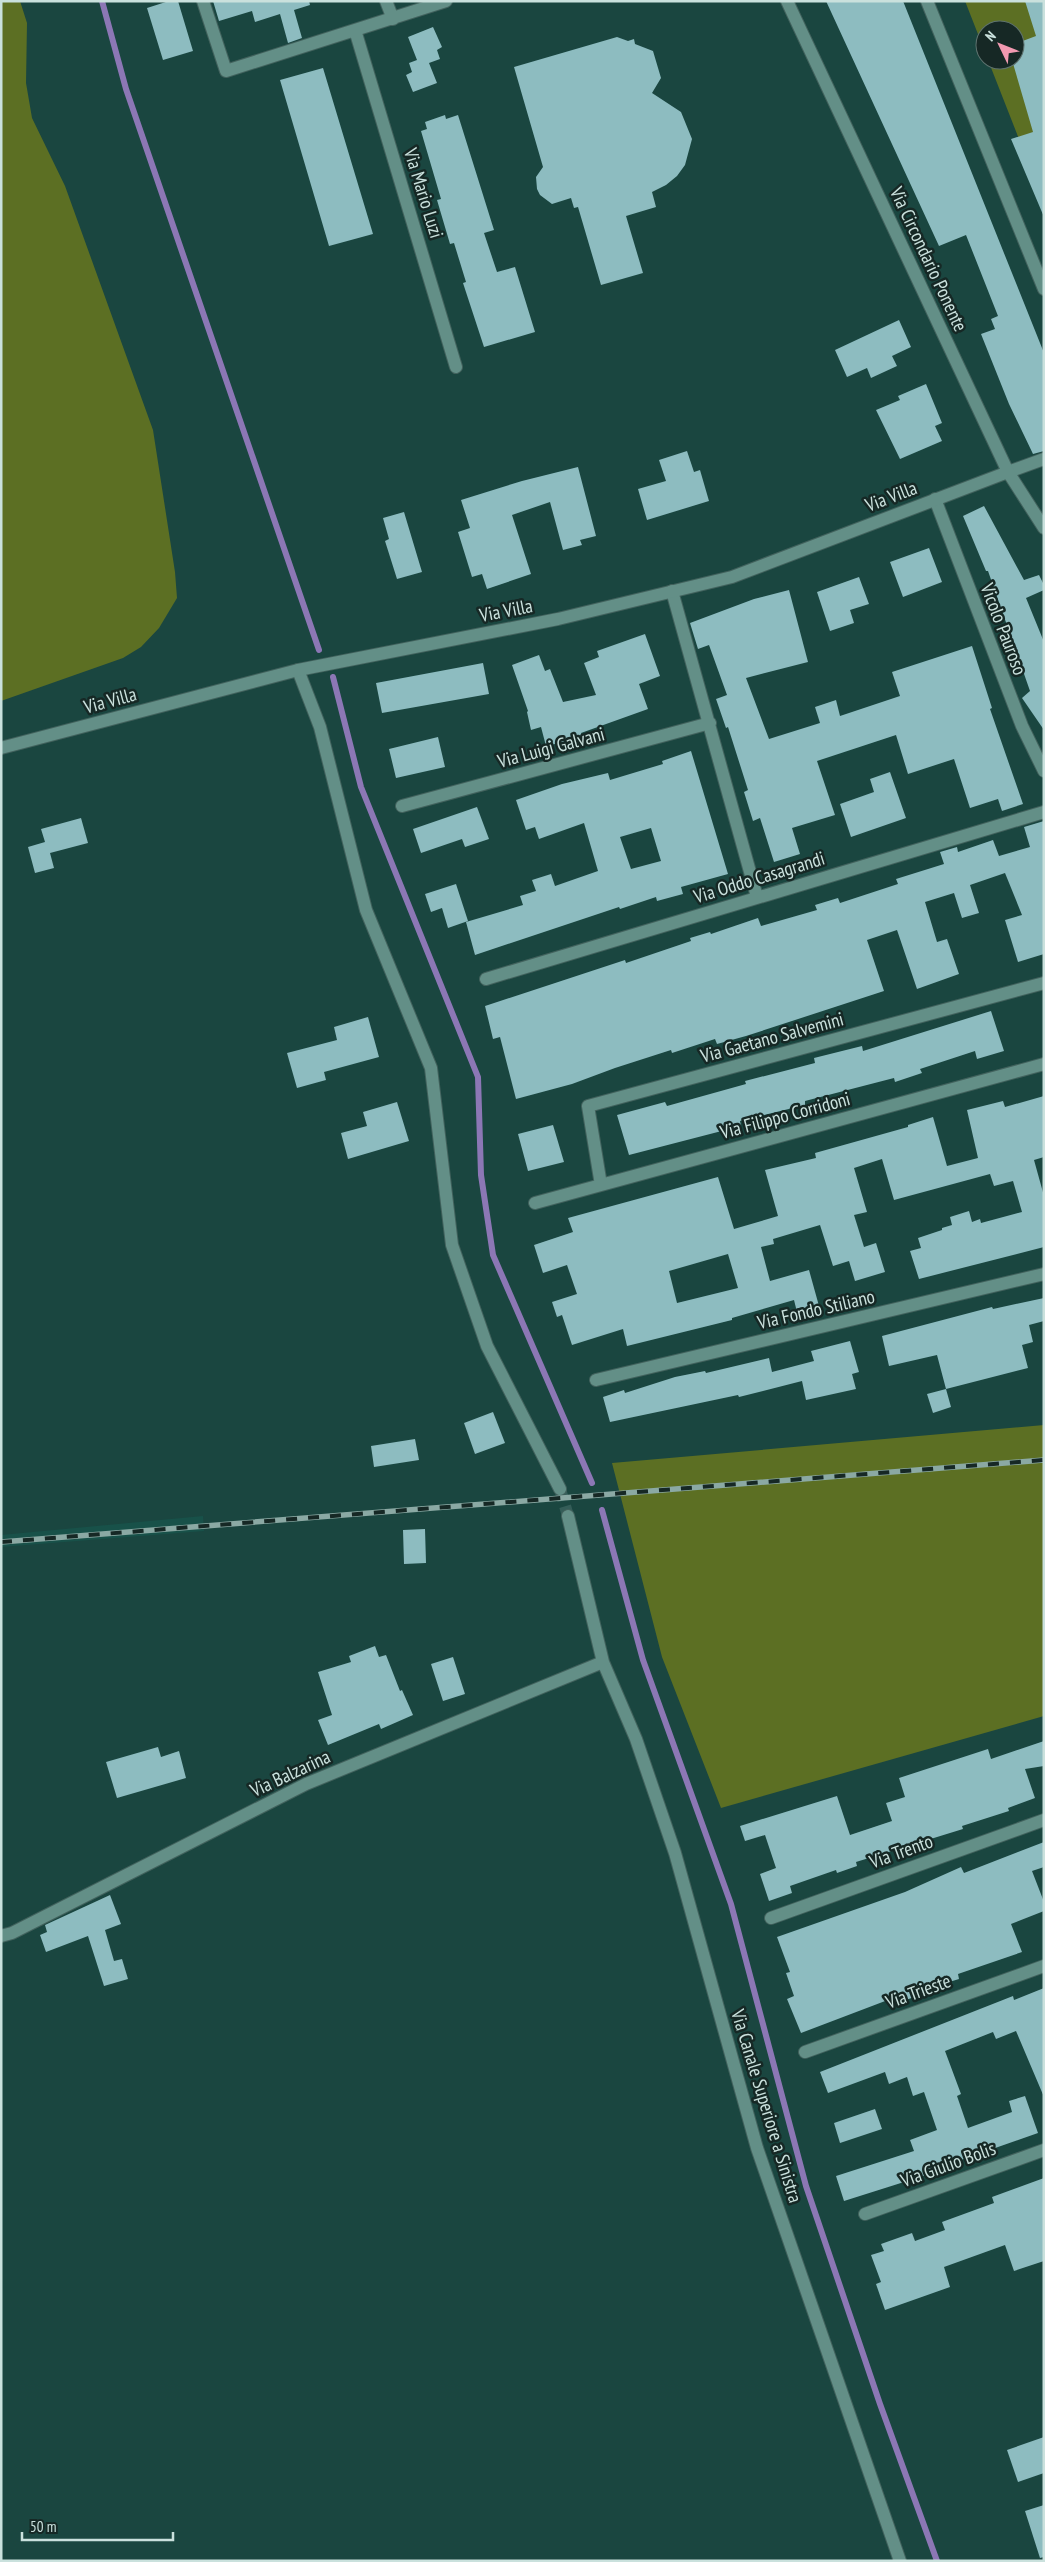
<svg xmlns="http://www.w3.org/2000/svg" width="1045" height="2562" viewBox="0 0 1045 2562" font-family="'PT Sans Narrow',sans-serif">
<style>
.built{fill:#185149}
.green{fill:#5c6f23}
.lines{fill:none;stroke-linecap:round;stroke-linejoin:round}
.stream{stroke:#8c77b5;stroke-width:6}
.building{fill:#8dbcc0;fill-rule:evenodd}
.street-tunnel{stroke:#345d58;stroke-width:12;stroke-dasharray:12 6;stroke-linecap:butt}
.street-casing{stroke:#42625d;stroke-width:14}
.secondary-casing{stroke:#42625d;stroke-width:14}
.street{stroke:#638f87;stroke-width:12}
.secondary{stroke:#638f87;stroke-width:12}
.rail-casing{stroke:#8ba9a4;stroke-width:5.5}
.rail{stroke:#162825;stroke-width:4;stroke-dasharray:11;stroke-linecap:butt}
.labels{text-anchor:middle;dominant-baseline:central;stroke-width:5;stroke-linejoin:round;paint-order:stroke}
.street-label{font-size:19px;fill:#cae1dd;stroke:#162825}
</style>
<rect width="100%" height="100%" fill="#1a4640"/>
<!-- built -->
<path class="built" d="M 203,1516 L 204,1531 L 1,1547 L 1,1535 Z"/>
<!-- green -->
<path class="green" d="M 1,1 L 20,1 L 27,23 L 26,83 L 32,118 L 65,186 L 153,430 L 175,572 L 177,598 L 159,628 L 141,647 L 123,658 L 1,701 Z
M 965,1 L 1044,1 L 1044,203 L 988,60 L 1015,60 L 1015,30 L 985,30 L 985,52 Z
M 1044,1425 L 1044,1716 L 721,1808 L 662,1657 L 612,1463 Z"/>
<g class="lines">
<!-- stream -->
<path class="stream" d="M 102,1 L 126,89 L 319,650
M 333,677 L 361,787 L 478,1077 L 481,1175 L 493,1255 L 592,1483
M 602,1510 L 643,1660 L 731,1904 L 806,2186 L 880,2404 L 937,2561"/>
</g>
<!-- building -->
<path class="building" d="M 169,1 L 178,1 L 193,51 L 163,60 L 147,8 Z
M 213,1 L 309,1 L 310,5 L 294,10 L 302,38 L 288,43 L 280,14 L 255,22 L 252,11 L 219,21 Z
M 826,1 L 903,1 L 1044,353 L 1044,451 L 1033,454 L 1009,404 L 981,334 L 995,329 L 991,319 L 998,316 L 966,235 L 939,246 Z
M 1025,1 L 1044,1 L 1044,217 L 1011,139 L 1033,132 L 1012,60 L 1015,60 L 1015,44 L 1036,36 Z
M 433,27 L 442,47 L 437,50 L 440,59 L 429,63 L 437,83 L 413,92 L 406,75 L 412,72 L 409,63 L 417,60 L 408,37 Z
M 617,37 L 628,41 L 634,39 L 635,44 L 653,51 L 661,78 L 652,93 L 681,112 L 692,139 L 685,165 L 677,176 L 666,185 L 652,192 L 656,207 L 626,216 L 643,273 L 601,285 L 578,207 L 574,208 L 571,198 L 552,204 L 540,195 L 537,189 L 536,177 L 543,167 L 514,67 Z
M 323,68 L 373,234 L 329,246 L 280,80 Z
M 445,115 L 446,119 L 458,115 L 494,230 L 484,233 L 497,272 L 515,267 L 535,332 L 484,347 L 463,283 L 466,282 L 454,243 L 450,244 L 437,200 L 441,199 L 421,131 L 427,129 L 425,122 Z
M 899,320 L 911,347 L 892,356 L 897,366 L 871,378 L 867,368 L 847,377 L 835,350 Z
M 926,384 L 942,423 L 935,426 L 942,441 L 900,459 L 876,410 L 900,400 L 898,396 Z
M 687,451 L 694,472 L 700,470 L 709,501 L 647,520 L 638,489 L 666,481 L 659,460 Z
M 578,467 L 596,536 L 580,540 L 582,545 L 563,550 L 550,502 L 512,515 L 531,574 L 487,589 L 482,574 L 472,577 L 458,532 L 470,528 L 461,500 L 522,481 Z
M 984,506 L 1024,580 L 1039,575 L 1044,585 L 1044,590 L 1026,598 L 1044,642 L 1044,730 L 1022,698 L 1030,691 L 988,571 L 986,571 L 963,516 Z
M 404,512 L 422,572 L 397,579 L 385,541 L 389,539 L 383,518 Z
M 929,548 L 942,582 L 903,597 L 890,562 Z
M 859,577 L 869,604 L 850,610 L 854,623 L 830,631 L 817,592 Z
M 789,590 L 808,662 L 746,678 L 769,739 L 820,723 L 815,707 L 836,700 L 840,716 L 900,696 L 892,672 L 972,646 L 992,708 L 990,709 L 1023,804 L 1002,811 L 998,799 L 970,808 L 954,759 L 908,774 L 896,735 L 817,761 L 835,815 L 792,828 L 800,854 L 774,862 L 760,818 L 753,821 L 744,792 L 748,790 L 728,727 L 726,728 L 716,699 L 727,695 L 709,645 L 698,649 L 690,623 L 754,599 Z
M 645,634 L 660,676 L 639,684 L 648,709 L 581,733 L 582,738 L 546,746 L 541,727 L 531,730 L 527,712 L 528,711 L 512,665 L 539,655 L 545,671 L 550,669 L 563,702 L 596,695 L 584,663 L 599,657 L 597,651 Z
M 483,663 L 489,694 L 382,713 L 376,683 Z
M 438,737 L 445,767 L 396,778 L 389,749 Z
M 691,751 L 728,874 L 681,887 L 683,894 L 657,901 L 656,897 L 620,909 L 619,907 L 475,955 L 466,922 L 523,905 L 520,896 L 536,891 L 532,880 L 551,874 L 555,886 L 598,871 L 584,823 L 539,839 L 535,827 L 526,830 L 516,800 L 562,784 L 608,773 L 610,780 L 663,764 L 662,761 ZM 651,828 L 661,861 L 631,869 L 620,837 Z
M 890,772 L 906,818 L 851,837 L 840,804 L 874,792 L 870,779 Z
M 477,807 L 489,839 L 465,847 L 462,839 L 421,853 L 413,829 Z
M 81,818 L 88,843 L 50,853 L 54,868 L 35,873 L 28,847 L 45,842 L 41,829 Z
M 1044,821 L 1044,954 L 1018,962 L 1005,920 L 1022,915 L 1005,873 L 970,885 L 979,913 L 962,918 L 954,893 L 925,902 L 937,942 L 947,939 L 959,974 L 917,989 L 897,930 L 867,940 L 884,991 L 746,1036 L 717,1044 L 715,1039 L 672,1053 L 671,1050 L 615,1068 L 572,1084 L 516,1099 L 500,1037 L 493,1039 L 485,1006 L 625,960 L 626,963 L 691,941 L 690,938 L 710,932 L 711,934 L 758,918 L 761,926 L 817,910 L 815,905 L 838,898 L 840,903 L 898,884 L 896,879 L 944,864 L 940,852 L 957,847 L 958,852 L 993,840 L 999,856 L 1030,847 L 1024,827 Z
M 456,884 L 468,921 L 448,928 L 442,908 L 431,912 L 425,894 Z
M 991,1011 L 1004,1051 L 977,1059 L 975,1051 L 920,1069 L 922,1073 L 895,1082 L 894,1078 L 805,1101 L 805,1105 L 740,1121 L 741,1126 L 629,1155 L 617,1115 L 665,1102 L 667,1106 L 746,1084 L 745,1081 L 815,1063 L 814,1058 L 862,1046 L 863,1051 Z
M 368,1017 L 379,1057 L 324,1072 L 326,1080 L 297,1088 L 287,1053 L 337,1040 L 334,1027 Z
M 1044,1096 L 1044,1157 L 1034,1160 L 1044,1196 L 1044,1247 L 919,1279 L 910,1251 L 921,1248 L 918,1238 L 942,1230 L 942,1228 L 952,1225 L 950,1217 L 969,1211 L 972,1222 L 980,1219 L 981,1223 L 1022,1212 L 1013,1181 L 994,1186 L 990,1174 L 894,1200 L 882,1159 L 854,1168 L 867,1212 L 854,1215 L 864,1247 L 876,1243 L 885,1272 L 855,1281 L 849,1261 L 833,1266 L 820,1225 L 773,1239 L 774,1244 L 761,1247 L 770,1281 L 809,1270 L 819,1306 L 797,1312 L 794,1300 L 732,1318 L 732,1320 L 627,1346 L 623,1329 L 572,1345 L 562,1315 L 557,1317 L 552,1302 L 577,1294 L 567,1265 L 543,1273 L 534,1245 L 573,1232 L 568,1218 L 718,1177 L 734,1229 L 778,1216 L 765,1170 L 816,1158 L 815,1153 L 908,1127 L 908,1125 L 933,1117 L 947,1166 L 978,1158 L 967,1110 L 1003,1101 L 1005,1107 ZM 728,1254 L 738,1288 L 677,1303 L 669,1271 Z
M 397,1102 L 409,1141 L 348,1159 L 341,1133 L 367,1126 L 363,1112 Z
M 553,1125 L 564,1162 L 528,1171 L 518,1134 Z
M 1044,1298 L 1044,1321 L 1029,1325 L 1033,1342 L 1022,1345 L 1028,1368 L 946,1389 L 937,1355 L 889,1366 L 882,1336 L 992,1307 L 993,1309 Z
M 850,1341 L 859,1372 L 852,1374 L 856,1389 L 806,1400 L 802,1381 L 739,1397 L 738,1395 L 610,1422 L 603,1397 L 624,1390 L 625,1393 L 675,1377 L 705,1371 L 706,1373 L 769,1358 L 772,1372 L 814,1361 L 811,1351 Z
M 946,1389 L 951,1407 L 933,1413 L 927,1394 Z
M 493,1412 L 505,1443 L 475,1454 L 464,1423 Z
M 415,1439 L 419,1460 L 374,1467 L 371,1446 Z
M 425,1529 L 426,1563 L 404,1564 L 403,1530 Z
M 375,1646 L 379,1657 L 386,1655 L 400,1691 L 402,1690 L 413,1715 L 381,1729 L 379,1724 L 328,1745 L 318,1720 L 332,1715 L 318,1672 L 351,1662 L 349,1656 Z
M 453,1657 L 465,1694 L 443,1701 L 431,1664 Z
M 1044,1741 L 1044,1766 L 1025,1769 L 1035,1798 L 1008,1808 L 1009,1811 L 962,1826 L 963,1829 L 856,1862 L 857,1866 L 837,1873 L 836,1870 L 790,1886 L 792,1893 L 769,1901 L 760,1874 L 776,1868 L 765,1835 L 745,1841 L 740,1826 L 837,1796 L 850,1835 L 892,1821 L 886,1803 L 905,1797 L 899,1778 L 988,1749 L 991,1759 Z
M 158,1747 L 161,1757 L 179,1751 L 186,1778 L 117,1798 L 106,1762 Z
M 1044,1842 L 1044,1867 L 1032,1871 L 1044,1902 L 1044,1911 L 1011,1924 L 1022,1952 L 958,1974 L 959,1979 L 930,1988 L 931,1991 L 903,2001 L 901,1995 L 801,2033 L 787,1999 L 794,1996 L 786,1973 L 790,1972 L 777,1937 L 905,1892 L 961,1867 L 964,1873 Z
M 110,1895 L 121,1924 L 105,1930 L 114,1961 L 122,1959 L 128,1979 L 104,1986 L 88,1936 L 46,1952 L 40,1935 L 47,1932 L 45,1925 Z
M 1044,1988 L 1044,2097 L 1016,2031 L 996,2039 L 993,2032 L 945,2051 L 961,2094 L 957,2096 L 968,2128 L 1012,2112 L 1009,2101 L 1025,2096 L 1038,2133 L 941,2167 L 942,2170 L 844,2201 L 836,2176 L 914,2151 L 910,2140 L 937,2130 L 924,2092 L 913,2096 L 907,2077 L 889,2084 L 885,2072 L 828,2093 L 820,2072 L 1013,1996 L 1014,2000 Z
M 875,2109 L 882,2129 L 840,2143 L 834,2123 Z
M 1044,2178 L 1044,2261 L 1014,2271 L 1005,2245 L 944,2267 L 950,2287 L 885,2310 L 876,2284 L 881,2282 L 871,2255 L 884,2251 L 881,2244 L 912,2233 L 915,2241 L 945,2230 L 942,2222 L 994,2203 L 992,2197 Z
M 1044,2437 L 1044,2473 L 1018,2482 L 1007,2450 Z
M 1044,2505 L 1044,2557 L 1040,2558 L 1025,2511 Z"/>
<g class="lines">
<!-- street-tunnel -->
<path class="street-tunnel" d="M 560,1489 L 568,1516"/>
<!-- street casing -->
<g class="street-casing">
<path id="street" d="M 203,1 L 226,71 L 446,1
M 386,1 L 393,19
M 927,1 L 1044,289
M 355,30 L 456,367
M 1008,472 L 1044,459
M 935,499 L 1022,726 L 1044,771
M 672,591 L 757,897
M 298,670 L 320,727 L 366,910 L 431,1068 L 452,1245 L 487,1346 L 560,1489
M 402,806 L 710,723
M 486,979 L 1044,812
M 601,1185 L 588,1106 L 1044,983
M 535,1203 L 1044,1064
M 596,1380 L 1044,1274
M 568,1516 L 603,1662 L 636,1739 L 675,1853 L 757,2148 L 900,2561
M 771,1918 L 1044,1820
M 1,1936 L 12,1933 L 306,1784 L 603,1662
M 805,2052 L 1044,1966
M 865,2214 L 1044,2150"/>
</g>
<!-- secondary casing -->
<g class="secondary-casing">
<path id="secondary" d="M 787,1 L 1008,472 L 1044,528
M 1,748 L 298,670 L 558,619 L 732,577 L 1008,472"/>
</g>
<!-- street -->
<use href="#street" class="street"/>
<!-- secondary -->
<use href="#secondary" class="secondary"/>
<!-- rail casing -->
<g class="rail-casing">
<path id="rail" d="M 1,1542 L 1044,1460"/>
</g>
<!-- rail -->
<use href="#rail" class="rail"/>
</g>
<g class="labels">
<!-- street labels -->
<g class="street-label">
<text transform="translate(424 193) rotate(73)">Via Mario Luzi</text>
<text transform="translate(929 259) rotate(65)">Via Circondario Ponente</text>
<text transform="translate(891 496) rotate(-21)">Via Villa</text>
<text transform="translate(506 610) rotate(-11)">Via Villa</text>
<text transform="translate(1004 629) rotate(69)">Vicolo Pauroso</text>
<text transform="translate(110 700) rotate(-15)">Via Villa</text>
<text transform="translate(551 747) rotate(-15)">Via Luigi Galvani</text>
<text transform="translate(759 877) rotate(-17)">Via Oddo Casagrandi</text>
<text transform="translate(772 1037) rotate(-15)">Via Gaetano Salvemini</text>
<text transform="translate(785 1115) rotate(-15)">Via Filippo Corridoni</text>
<text transform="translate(816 1309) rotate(-13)">Via Fondo Stiliano</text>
<text transform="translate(290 1773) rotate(-25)">Via Balzarina</text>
<text transform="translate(901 1851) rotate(-20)">Via Trento</text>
<text transform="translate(918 1991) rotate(-20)">Via Trieste</text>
<text transform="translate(767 2106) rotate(73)">Via Canale Superiore a Sinistra</text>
<text transform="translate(948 2164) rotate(-20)">Via Giulio Bolis</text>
</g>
</g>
<!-- border -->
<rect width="1045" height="2562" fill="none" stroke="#cae1dd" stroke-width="5"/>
<!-- north arrow -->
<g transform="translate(1000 45) rotate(313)"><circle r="24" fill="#162825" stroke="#5e726f"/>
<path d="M0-4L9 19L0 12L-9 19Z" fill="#f19ab1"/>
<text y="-8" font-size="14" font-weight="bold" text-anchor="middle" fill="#cae1dd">N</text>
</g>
<!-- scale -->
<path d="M22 2532v8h151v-8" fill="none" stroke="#cae1dd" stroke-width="2.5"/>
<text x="30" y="2532" font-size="15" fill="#cae1dd" stroke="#162825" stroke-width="4" paint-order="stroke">50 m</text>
</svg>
